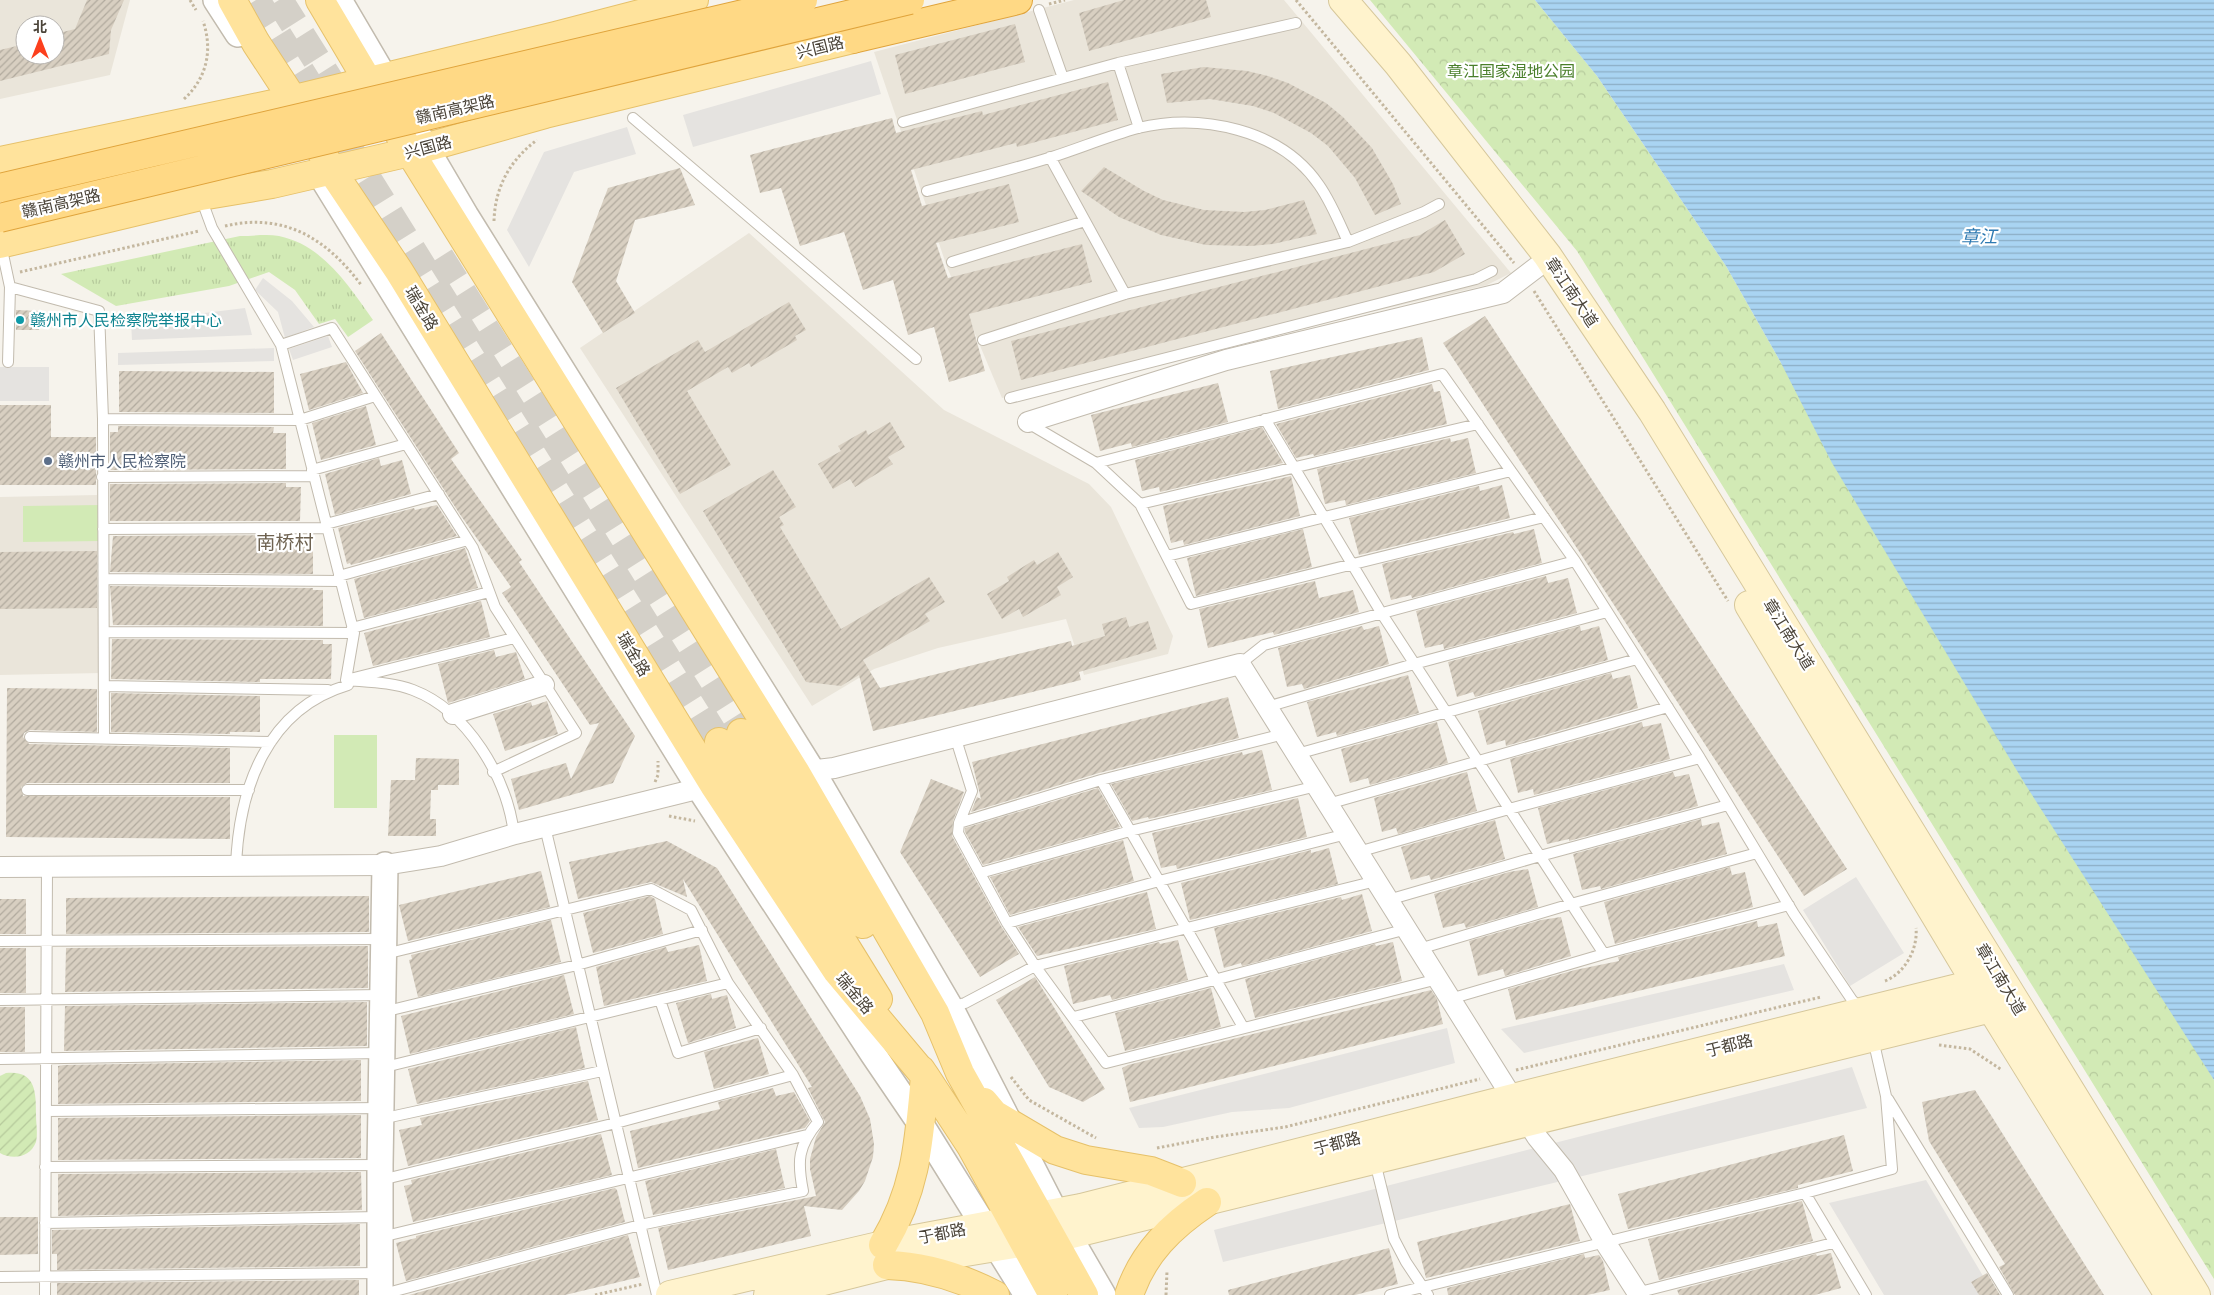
<svg xmlns="http://www.w3.org/2000/svg" width="2214" height="1295" font-family="'IBM Plex Sans','Noto Sans SC',sans-serif">
<defs>
<pattern id="grass-tufts" width="24" height="20" patternUnits="userSpaceOnUse" patternTransform="scale(1.25)"><rect width="24" height="20" fill="#d2eab5"/><path d="M3 7l-1-3M5 7V3M7 7l1-3M15 17l-1-3M17 17v-4M19 17l1-3" fill="none" stroke="#b6ca9c"/></pattern>
<pattern id="park-crowns" width="20" height="18" patternUnits="userSpaceOnUse" patternTransform="scale(1.25)"><rect width="20" height="18" fill="#d2eab5"/><path d="M2 6a3 3 0 1 1 6 0M12 15a3 3 0 1 1 6 0" fill="none" stroke="#b6ca9c"/></pattern>
<pattern id="garden-furrows" width="10" height="10" patternUnits="userSpaceOnUse" patternTransform="scale(1.25)"><rect width="10" height="10" fill="#d2eab5"/><path d="M-1 1l2-2M0 10L10 0M9 11l2-2" fill="none" stroke="#b6ca9c"/></pattern>
<pattern id="water-rules" width="6" height="5" patternUnits="userSpaceOnUse" patternTransform="scale(1.25)"><rect width="6" height="5" fill="#a9d4f2"/><path d="M0 2.5h6" fill="none" stroke="#8caec5"/></pattern>
<pattern id="building-hatch" width="6" height="6" patternUnits="userSpaceOnUse" patternTransform="scale(1.25)"><rect width="6" height="6" fill="#d8cfc1"/><path d="M-1 1l2-2M0 6l6-6M5 7l2-2" fill="none" stroke="#b1aa9e"/></pattern>
</defs>
<rect width="100%" height="100%" fill="#f6f3ec"/>
<path fill="#eae5da" fill-rule="evenodd" d="M0 0H130L110 75 0 99ZM25 25H55V55H25Z
M1074 0H1284L1511 273 1487 285 1002 398 947 267 874 52Z
M749 233 944 410 1089 484 1111 507 1173 636 1168 654 1084 675 1066 619 938 648 874 669 812 706 580 348Z
M97 495 102 673 0 675V497Z"/>
<path fill="url(#grass-tufts)" d="M240 236C253 236 267 234 279 236 323 245 349 286 373 320L348 337 335 319 319 324 295 290 269 272 229 286 116 306 61 274Z"/>
<path fill="url(#park-crowns)" d="M1370 0H1535L1597 76 1726 266 1780 361 2214 1080V1279L1577 251Z"/>
<path fill="url(#garden-furrows)" d="M6 1073C36 1070 36 1092 36 1115 36 1123 38 1134 36 1142 30 1158 12 1160 0 1153V1076Z"/>
<path fill="#d2eab5" d="M101 505V541L23 542V506Z
M334 735H377V808H334Z"/>
<path fill="#e5e3e0" d="M871 61 881 94 693 147 683 115Z
M627 127 636 154 574 172 529 267 507 230 544 152Z
M263 278 292 301 314 327 285 338 278 312 255 290Z
M245 308 252 335 132 340 131 322Z
M328 336 332 347 293 360 289 349Z
M274 348V361L118 365V353Z
M0 367H49V401H0Z
M1856 877 1904 953 1850 986 1803 910Z
M1784 964 1794 990 1524 1053 1501 1029Z
M1447 1028 1455 1063 1289 1108 1232 1112 1163 1127 1139 1128 1129 1108Z
M1852 1067 1867 1108 1223 1262 1214 1230Z
M1926 1180 1983 1276 1971 1282 1979 1295H1884L1829 1203Z"/>
<path fill="url(#water-rules)" d="M1535 0H2214V1080L2025 784 1832 463 1780 361 1726 266 1597 76Z"/>
<path fill="url(#building-hatch)" d="M87 0H124L111 30 109 54 0 81V50L25 44V55H55V34L75 29Z
M1124 0H1206L1211 17 1089 51 1079 13Z
M1015 24 1025 62 905 94 895 55Z
M1204 67 1247 71 1268 76 1288 83 1326 103 1343 117 1372 148 1393 184 1401 204 1375 215 1355 178 1328 146 1311 133 1274 113 1253 106 1210 99 1167 103 1161 74Z
M1108 82 1118 120 1017 147 1016 143 911 170 922 206 1009 184 1019 222 936 243 948 278 1082 244 1092 282 969 314 985 371 949 382 934 327 908 335 893 280 863 290 844 232 800 246 781 188 760 193 750 155 892 118 896 133 982 111 983 115Z
M1104 167 1144 191 1163 200 1204 210 1244 212 1265 210 1304 200 1317 234 1273 244 1251 246 1206 245 1161 235 1119 217 1081 191Z
M680 168 695 205 635 220 616 281 635 313 603 333 572 282 608 188Z
M1445 220 1465 254 1434 272 1021 380 1011 341 1420 235Z
M789 302 806 330 795 336 797 340 751 367 749 363 732 373 728 367 687 391 731 465 680 494 616 388 698 340 705 352Z
M16 310 40 311 39 330H16Z
M1485 316 1847 869 1804 896 1443 343Z
M381 333 459 453 451 459 522 560 519 562 635 736 613 783 519 810 511 779 566 763 571 779 599 723 590 725 502 593 511 587 459 513 355 351Z
M1422 337 1429 370 1278 409 1270 371Z
M346 362 363 393 309 410 300 374Z
M119 371 274 372V413L119 412Z
M1218 383 1228 422 1132 447 1131 443 1100 451 1091 415Z
M1432 384 1434 392 1440 391 1447 424 1314 456 1313 454 1296 458 1276 424Z
M0 405H51V437H96V485H0Z
M366 406 376 445 321 460 312 423Z
M890 422 905 447 888 457 893 464 855 487 850 479 833 489 818 464 841 451 838 446 866 430 868 435Z
M118 426 274 427 273 433H286V469L110 470V432H118Z
M1262 427 1283 463 1160 492 1159 487 1142 491 1135 460Z
M1450 438 1451 442 1468 438 1476 473 1346 505 1345 500 1325 504 1317 469Z
M379 458 381 466 402 460 411 494 335 515 325 474Z
M773 470 796 507 779 517 784 525 780 527 841 629 929 577 945 602 925 614 930 621 863 660 880 688 1071 641 1072 646 1105 636 1102 624 1126 617 1129 627 1148 621 1157 649 1079 672 1081 680 873 731 859 675 841 686 806 682 703 511Z
M1291 476 1300 516 1184 545 1183 540 1171 543 1163 506Z
M286 483V487H301L300 521H110V484Z
M1502 485 1510 518 1359 555 1349 518 1479 486 1480 491Z
M437 505 457 536 351 565 350 563 347 564 338 528 414 508 415 510Z
M1303 529 1312 567 1196 596 1187 558Z
M1534 529 1542 563 1412 598 1411 595 1391 600 1382 564 1513 532 1514 534Z
M300 535V537H313V574L110 572 113 536Z
M465 548 478 588 364 618 354 579Z
M97 551V608L0 609V552Z
M1058 552 1073 577 1057 587 1061 595 1023 617 1019 609 1002 619 987 594 1009 581 1007 577 1034 560 1037 565Z
M1546 576 1548 583 1568 578 1577 613 1444 649 1443 644 1425 648 1416 611Z
M1315 581 1319 598 1353 590 1359 612 1274 635 1273 632 1208 648 1199 609Z
M110 586 313 588V590H323V626L113 625Z
M481 601 490 637 373 666 364 633Z
M1362 626 1364 630 1379 626 1389 664 1304 689 1302 684 1287 687 1278 648Z
M1580 626 1581 631 1599 626 1608 660 1475 697 1473 692 1457 697 1448 662Z
M112 639 323 640V644H332L331 679H260V682L111 679Z
M494 650 496 657 516 652 525 679 448 703 438 664Z
M1611 673 1613 679 1630 675 1638 708 1506 746 1505 740 1487 745 1478 711Z
M1408 675 1419 713 1337 736 1336 732 1317 737 1307 702Z
M7 688 97 689V732L30 730 24 733 23 737 29 744 230 748V783H27L21 787 23 796 230 797V839L6 837Z
M111 693 260 696V732H230V734L111 732Z
M1228 697 1239 738 1099 773 971 812 977 797 981 799 972 762Z
M547 701 558 734 505 751 493 714 531 702 532 706Z
M1437 722 1448 763 1370 785 1368 778 1350 783 1341 749Z
M1642 722 1643 727 1661 723 1670 759 1534 795 1533 789 1518 793 1510 759Z
M1262 750 1272 790 1149 819 1148 817 1132 821 1111 784 1242 752 1243 755Z
M416 758 459 759V785H438V790H431L430 819H436V836H388L391 780H415Z
M1467 772 1477 811 1398 834 1396 828 1382 832 1374 798Z
M1673 772 1675 777 1689 774 1698 806 1569 841V839L1547 844 1538 808Z
M931 779 964 792 953 821 952 836 1001 926 1019 954 980 977 900 852Z
M1098 788 1120 827 983 865 965 832V828Z
M1298 798 1307 837 1177 869 1176 865 1161 868 1152 833Z
M1701 819 1702 826 1719 822 1727 854 1601 889 1600 886 1582 890 1573 854Z
M1495 820 1505 859 1431 880 1429 875 1411 880 1401 847Z
M1123 840 1134 881 1010 915 990 877Z
M667 841 717 868 860 1096 870 1119 874 1144 873 1157 865 1181 859 1191 842 1210 804 1206 811 1236 668 1270 658 1228 816 1196 810 1169V1159L816 1137 825 1122 808 1088 812 1087 683 879 687 897 651 882 578 899 569 862Z
M1329 848 1338 884 1190 920 1181 883 1311 850V853Z
M1730 867 1732 875 1745 872 1753 907 1615 944 1604 902Z
M1528 869 1538 907 1466 928 1464 923 1443 928 1434 894 1509 872Z
M541 871 550 907 408 941 399 905Z
M1147 892 1156 929 1037 956 1018 927Z
M1362 894 1372 931 1242 966 1241 963 1224 968 1214 928 1341 897 1342 900Z
M369 896V932L66 934V898Z
M650 896 655 899 663 934 593 953 583 913Z
M0 899H26V934H0Z
M1561 917 1571 956 1505 976 1503 969 1478 976 1469 941 1541 920Z
M551 920 561 962 418 997 409 960 412 959 411 955Z
M1757 921 1758 927 1777 923 1785 956 1516 1020 1508 989 1575 970 1619 961 1618 957Z
M1178 940 1188 980 1112 1000 1110 995 1073 1004 1064 966 1159 942 1160 944Z
M1393 942 1402 981 1255 1018 1245 979 1375 944 1376 946Z
M699 945 707 981 604 1006 596 967 666 947 668 952Z
M368 946V988L65 992 66 948Z
M0 948H26V993H0Z
M564 975 574 1014 410 1054 401 1016Z
M1035 977 1105 1089 1083 1102 1049 1087 996 1000Z
M1211 988 1221 1027 1125 1051 1115 1013Z
M1431 990 1437 999 1443 1024 1130 1102 1122 1068 1128 1065Z
M711 994 712 999 727 995 736 1028 688 1043 676 1003Z
M367 1002V1046L64 1051 65 1006Z
M0 1007H25V1052H0Z
M576 1027 585 1068 417 1104 408 1069Z
M758 1038 769 1074 714 1089 704 1052Z
M361 1060V1101L58 1104V1066L64 1065Z
M588 1081 598 1120 408 1166 399 1130 422 1125 420 1118Z
M773 1088 776 1096 794 1092 810 1121 805 1128 638 1168 630 1131 720 1109 718 1102Z
M1975 1090 1994 1120 2104 1295H2015L1999 1267 2005 1264 1929 1141 1922 1102Z
M361 1115V1158L58 1160V1118Z
M601 1134 612 1175 413 1222 404 1186 412 1184 411 1180Z
M1844 1135 1853 1171 1798 1185V1188L1628 1229 1618 1194Z
M776 1149 785 1188 653 1215 645 1181Z
M361 1172 362 1210 58 1216V1174Z
M615 1188 617 1190 625 1222 406 1281 396 1243 416 1238V1236Z
M1802 1201 1813 1241 1659 1280 1648 1239Z
M1570 1204 1580 1241 1426 1278 1417 1242Z
M0 1217H38V1254L0 1255Z
M360 1224V1266L57 1270V1254H52V1230Z
M628 1235 640 1277 565 1295H409Z
M1389 1248 1398 1284 1355 1295H1229L1228 1290Z
M1831 1253 1841 1288 1815 1295H1679L1677 1290 1816 1254 1817 1256Z
M1584 1254 1585 1258 1599 1255 1603 1261 1610 1290 1587 1295H1448L1447 1288Z
M1987 1273 2000 1295H1979L1971 1282Z
M359 1280V1295H57V1283Z"/>
<g fill="none" stroke-linecap="round" stroke-linejoin="round">
<path stroke="#d4d0c8" stroke-width="28" stroke-dasharray="28 14" stroke-linecap="butt" d="M256 0 719 742
M279 0 347 108
M440 257 741 733"/>
<g stroke="#c2bbae" stroke-width="12">
<path id="service" d="M1039 10 1063 78
M1118 63 1139 128
M633 118 916 359
M903 122 1118 63 1296 23
M1050 157 1125 294
M927 191C969 180 1011 170 1052 157 1080 148 1109 136 1138 128 1201 113 1281 129 1319 185 1331 202 1339 222 1348 242
M201 198 212 228 281 345 354 633 346 680 514 638
M1 245 10 287 99 311 103 419 104 739
M952 262 1085 221
M983 340 1125 294 1348 242 1424 212 1439 204
M281 345 332 328 473 548 495 607 576 733 493 772
M8 362 10 287
M1010 398 1476 279 1492 271
M103 419 300 420 375 396
M1265 419 1382 614 1604 954
M1028 423 1096 463 1140 504 1191 604 1544 517
M1096 463 1442 374 1575 561 1700 758 1794 914 1852 1000 1861 1009
M312 470 406 444
M102 477 314 476
M1140 504 1478 424
M326 524 439 494
M103 529 327 528
M1167 556 1511 471
M339 576 468 540
M104 579 340 581
M352 628 489 592
M104 632 354 633
M1240 664 1264 645 1575 561
M104 686 328 690
M1267 707 1414 664 1607 612
M955 736 972 791 959 823 958 833 1007 923 1035 966 1106 1063 1438 979
M30 737 271 742
M1297 754 1637 659
M1101 780 1243 1027
M27 790H249
M1328 804 1668 707
M959 823 1101 780 1284 734
M545 827 657 1295
M1358 852 1509 809 1700 758
M236 866C239 788 267 709 348 685L346 680C368 682 392 682 413 690 468 711 507 778 514 834
M980 873 1130 831 1317 786
M1388 900 1540 856 1728 805
M1007 923 1159 881 1347 834
M0 941 384 939
M1419 949 1571 904 1757 853
M1450 999 1604 954 1789 905
M0 1000 382 995
M660 1000 678 1053 761 1028
M950 1007 965 1003 1035 966 1376 881
M383 1012 577 965 702 930
M1074 1017 1407 929
M0 1059 381 1053
M381 1068 728 983
M1888 1099 2008 1295
M46 1111 381 1108
M381 1119 602 1071
M1375 1162 1394 1239 1406 1262 1428 1295
M45 1167 379 1165
M381 1180 616 1123 793 1075
M1805 1193 1866 1295
M45 1223 379 1217
M381 1237 807 1135
M0 1277 381 1273
M1636 1293 1833 1243
M45 1295 47 868
M380 1295 640 1225 803 1191C797 1161 798 1146 818 1122L793 1075 728 983 691 910 651 889 385 954
M1390 1295 1805 1193 1892 1169 1886 1096 1873 1039"/>
</g>
<g stroke="#c2bbae" stroke-width="22">
<path id="minor" d="M1028 422 1226 360 1503 293 1537 267
M453 714 544 685
M800 772 834 768 1240 664 1537 1137 1564 1170 1605 1242 1639 1295
M0 867 385 865 441 856 515 834 713 785"/>
</g>
<g stroke="#c2bbae" stroke-width="28">
<path id="tertiary" d="M216 0 238 34
M339 0 466 216 811 769 950 1007 1056 1214 1103 1295
M320 174 700 789 873 1054 920 1123 1027 1295
M380 1295V1165L385 865"/>
</g>
<g stroke="#d6c79b" stroke-width="30">
<path id="secondary" d="M1343 0 1398 64 1547 255 1652 411 2196 1295
M1749 605 1991 1008 2169 1295
M670 1295 883 1245 1081 1208 1513 1098 1994 979
M768 1295 887 1265 1068 1235 2008 1004"/>
</g>
<g stroke="#e6c16a" stroke-width="30">
<path id="primary" d="M232 0 256 43 292 98 332 171 399 271 714 785 837 971 925 1076 971 1146 1053 1295
M320 0 410 152 796 773 935 1013 960 1073 1084 1295
M0 161 278 103 555 36 694 0
M0 244 201 196 272 184 410 152 545 114 853 39
M741 733 863 924
M719 742 878 999
M984 1102 994 1114 1055 1150 1086 1160 1151 1171 1182 1183
M883 1245C917 1188 919 1141 925 1076L921 1070
M887 1265C926 1266 960 1277 995 1295
M1129 1295C1143 1253 1171 1226 1207 1202"/>
</g>
<g stroke="#e0a43c" stroke-width="30">
<path id="trunk" d="M853 39 1018 0"/>
</g>
<path stroke="#c4b79f" stroke-width="3" stroke-dasharray="2.5 2.5" stroke-linecap="butt" d="M190 0 196 10
M1296 0 1514 263
M1049 4 1065 0
M184 99C207 78 213 50 203 21
M494 221C495 187 510 160 537 140
M225 226C285 212 327 239 362 286
M20 272 199 231
M1534 291 1728 601
M655 782 658 775V761
M669 816 695 821
M1885 981C1905 973 1918 949 1916 928
M1939 1045 1970 1049 2002 1070
M1516 1070 1821 997
M1011 1077 1029 1100 1096 1138
M1157 1148 1215 1137 1285 1127 1480 1079
M595 1295 643 1284
M1166 1295 1167 1271"/>
<use href="#service" stroke="#fff" stroke-width="10"/>
<use href="#minor" stroke="#fff" stroke-width="20"/>
<use href="#tertiary" stroke="#fff" stroke-width="25"/>
<use href="#secondary" stroke="#fff3cd" stroke-width="28"/>
<use href="#primary" stroke="#ffe39c" stroke-width="28"/>
<use href="#trunk" stroke="#ffd985" stroke-width="28"/>
<g stroke="#e0a43c" stroke-width="30" stroke-linecap="butt">
<path id="trunk-bridge" d="M0 188 803 0
M0 218 910 0"/>
</g>
<use href="#trunk-bridge" stroke="#ffd985" stroke-width="28"/>
</g>
<circle fill="#0f9aa8" stroke="#fff" stroke-width="2" cx="20" cy="320" r="5"/>
<circle fill="#5c6f8a" stroke="#fff" stroke-width="2" cx="48" cy="461" r="5"/>
<g text-anchor="middle" dominant-baseline="central" stroke-width="4.5" stroke-linejoin="round" paint-order="stroke">
<g font-size="16" fill="#4b4439" stroke="#fff">
<text transform="translate(820 47) rotate(-14)">兴国路</text>
<text transform="translate(455 109) rotate(-13)">赣南高架路</text>
<text transform="translate(428 147) rotate(-15)">兴国路</text>
<text transform="translate(61 203) rotate(-13)">赣南高架路</text>
<text transform="translate(1572 292) rotate(56)">章江南大道</text>
<text transform="translate(422 308) rotate(59)">瑞金路</text>
<text transform="translate(1789 634) rotate(58)">章江南大道</text>
<text transform="translate(634 654) rotate(59)">瑞金路</text>
<text transform="translate(2001 979) rotate(59)">章江南大道</text>
<text transform="translate(855 993) rotate(50)">瑞金路</text>
<text transform="translate(1729 1045) rotate(-14)">于都路</text>
<text transform="translate(1337 1143) rotate(-15)">于都路</text>
<text transform="translate(942 1233) rotate(-11)">于都路</text>
</g>
<g font-size="16" fill="#4a7f2a" stroke="#fff">
<text x="1511" y="71">章江国家湿地公园</text>
</g>
<g font-size="16" fill="#0d838f" stroke="#fff" text-anchor="start">
<text x="30" y="320">赣州市人民检察院举报中心</text>
</g>
<g font-size="16" fill="#4e5e75" stroke="#fff" text-anchor="start">
<text x="58" y="461">赣州市人民检察院</text>
</g>
<g font-size="18" font-style="italic" fill="#2e7ab2" stroke="#fff">
<text x="1979" y="236">章江</text>
</g>
<g font-size="19" fill="#6e6250" stroke="#fff">
<text x="285" y="542">南桥村</text>
</g>
</g>
<g transform="translate(40 40)"><circle r="24" fill="#ffffff" stroke="#b7b4b0"/>
<path d="M0-4L9 19L0 12L-9 19Z" fill="#fc3f1d"/>
<text y="-8" font-size="14" font-weight="bold" text-anchor="middle" fill="#4b4439">北</text>
</g>
</svg>
